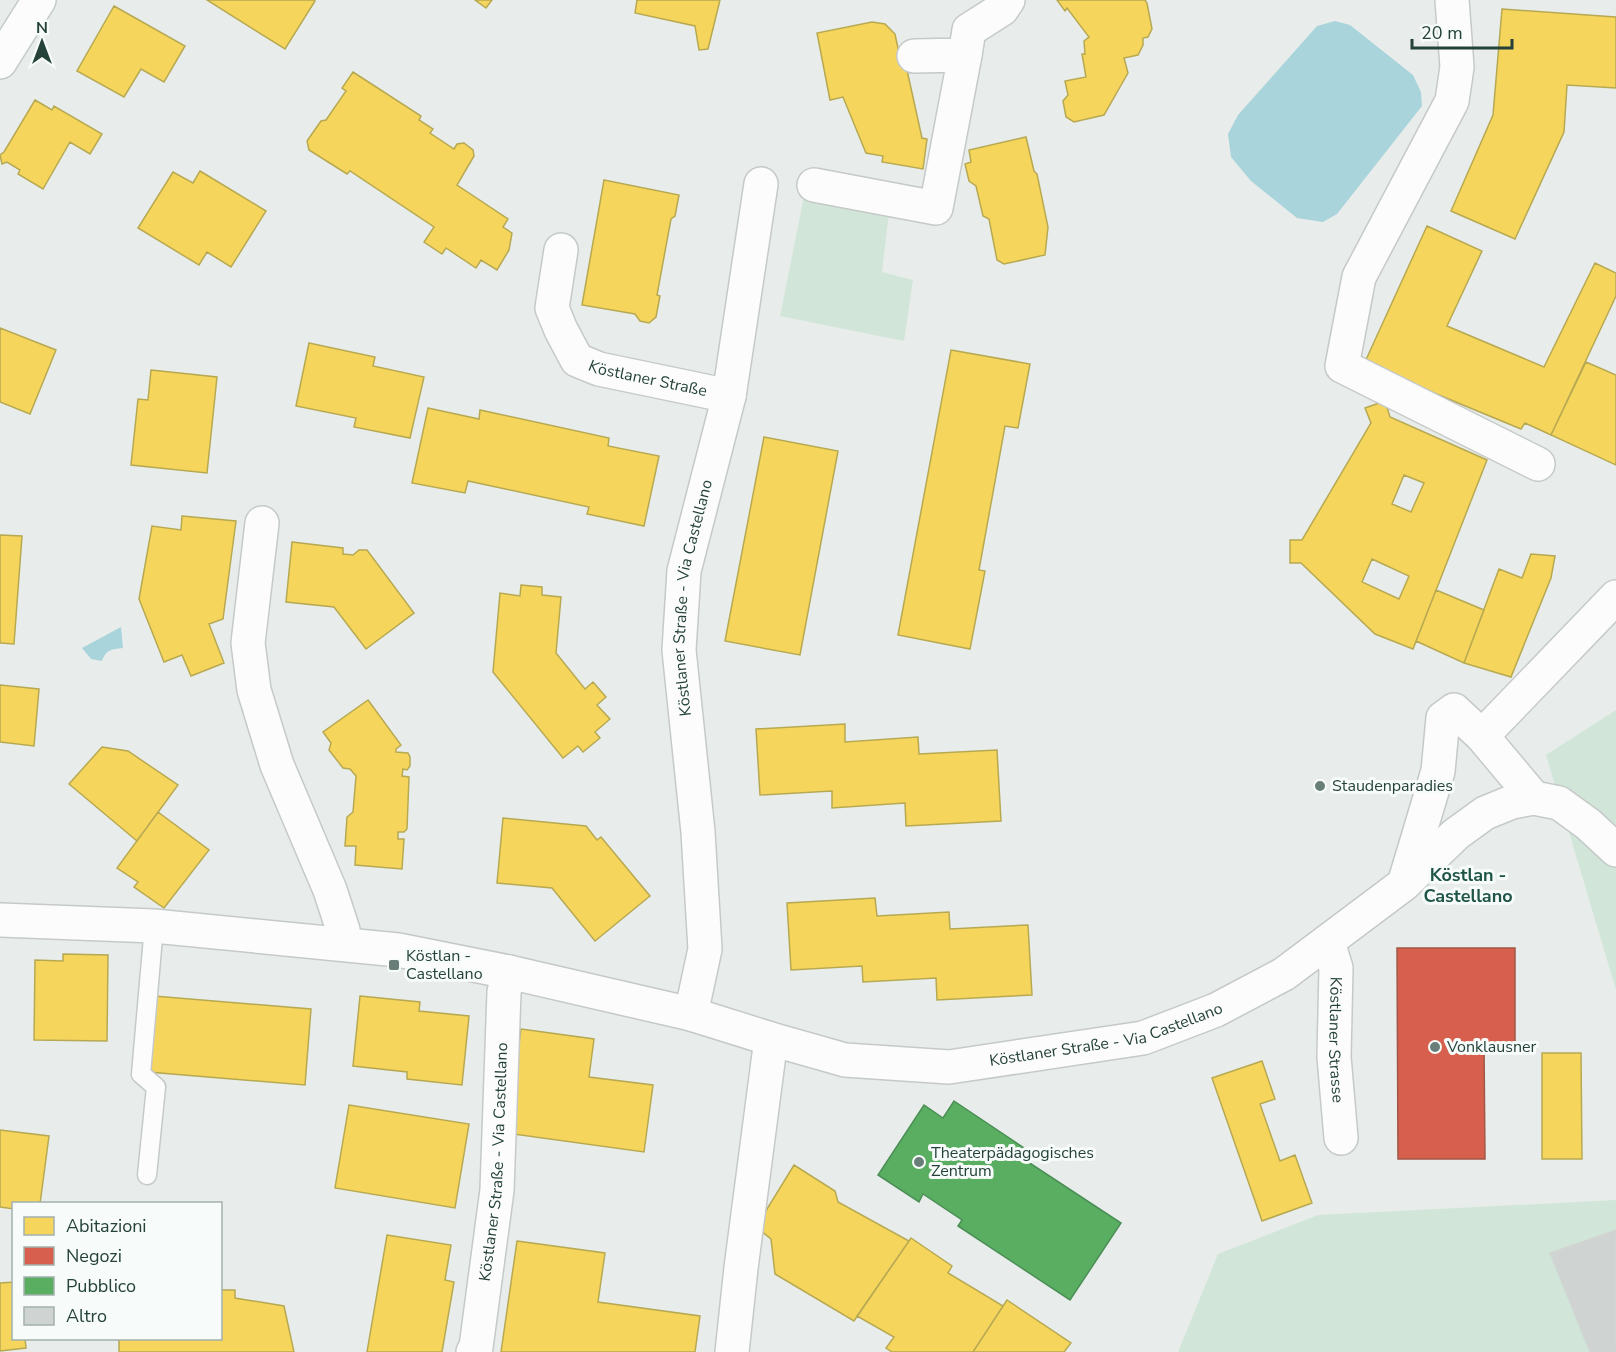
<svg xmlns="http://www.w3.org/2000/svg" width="1616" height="1352" font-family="'Nunito Sans',sans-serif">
<rect width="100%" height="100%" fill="#e8edeb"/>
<path fill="#d1e6d8" d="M804 196 889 212 882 272 913 280 904 341 780 316Z
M1616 710V990L1546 755Z
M1616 1200V1230L1550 1253 1590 1352H1178L1218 1254 1318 1215Z"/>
<path fill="#a9d4db" d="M1335 21 1350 25 1413 75 1421 92 1422 106 1337 214 1323 222 1297 218 1251 181 1231 157 1228 134 1238 115 1317 26Z
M121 627 123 648C111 649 106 650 102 661L91 659 82 648Z"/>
<path fill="#f6d55c" stroke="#b7a952" stroke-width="1.5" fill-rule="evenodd" d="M207 0H313L315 1 285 49Z
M475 0H492L486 8Z
M637 0H720L708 49 699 50 695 26 635 13Z
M1057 0H1145L1147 3 1152 29 1148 37 1143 38V45L1138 55 1124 58 1128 73 1104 115 1074 122 1066 117 1063 101 1068 95 1065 81 1086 77 1082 54H1085L1084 41 1089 37 1067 8 1065 11Z
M114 6 185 46 164 82 141 69 124 97 77 71Z
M1502 9 1616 17V88L1567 85 1564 132 1515 239 1451 211 1493 115Z
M872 22 885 24 895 34 901 62 905 61 922 138 927 139 923 169 882 162 883 156 866 153 843 97 830 100 817 33Z
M353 72 421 116 419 120 433 129 430 133 454 149 457 144 464 143 473 150 474 156 457 185 508 219 503 227 512 233 509 250 497 270 481 260 476 268 446 248 442 254 424 242 434 227 350 171 347 174 309 150 307 141 321 121 326 120 346 91 342 88Z
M35 100 52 110 54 106 102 134 90 154 70 142 43 189 18 174 20 170 7 162 2 164 0 155 4 152Z
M1026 137 1034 171 1037 174 1048 227 1045 255 1004 264 997 260 989 219 983 216 976 186 969 181 965 164 971 162 969 150Z
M200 171 266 211 231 267 207 252 199 265 138 228 173 172 193 183Z
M604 180 679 195 675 216 671 219 657 295 660 296 656 317 649 323 640 321 635 314 582 305Z
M1427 226 1482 251 1447 326 1544 367 1595 263 1616 273V296L1551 435 1525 423 1521 429 1364 364Z
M0 328 56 350 30 414 0 402Z
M309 343 375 357 373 366 424 377 410 438 354 427 356 418 296 406Z
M951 350 1030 364 1018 428 1005 426 979 570 985 571 970 649 898 635Z
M1586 362 1616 375V465L1551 435Z
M151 370 217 377 207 473 131 465 138 399 148 400Z
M1385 401 1390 417 1487 460 1413 649 1375 634 1301 563H1290V540H1302L1371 423 1365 408ZM1404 475 1424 483 1411 512 1392 504ZM1372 559 1409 576 1399 599 1362 582Z
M428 408 479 419 480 410 609 438 608 446 659 456 644 526 587 514 589 507 468 481 465 493 412 483Z
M764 437 838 451 800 655 725 641Z
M182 516 236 521 223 619 209 624 224 663 191 676 182 655 164 662 139 599 152 526 181 530Z
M0 535 22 536 14 644 0 643Z
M292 542 343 548V554L353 555 359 550H367L414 613 366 649 334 607 286 602Z
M1531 554 1555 556 1551 578 1511 677 1464 663 1499 569 1522 578Z
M521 585 542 587V595L561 597 556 653 585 689 593 682 606 697 597 705 610 719 595 732 600 738 583 752 578 746 563 758 493 672 500 593 520 596Z
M1436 590 1484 610 1464 663 1416 641Z
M0 685 39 689 34 746 0 742Z
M368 700 401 745 396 749V752L408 753 410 757V766L407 770 403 769 402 776 409 777 407 829 404 832H398V839H404L402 869 355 865 356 846H345L347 817 353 812 356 776 350 769 343 768 329 750 331 743 323 732Z
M845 724V742L918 737 919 754 997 750 1001 821 906 826 905 803 832 808V791L760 795 756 729Z
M102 747 128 751 178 785 137 841 69 784Z
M158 812 209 850 164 908 134 887 138 882 117 868Z
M503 818 586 826 597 840 601 837 650 896 595 941 552 888 497 883Z
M875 898 877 916 949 912 950 929 1028 925 1032 995 937 1000 936 978 863 982 862 966 791 970 787 903Z
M63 954 108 955 107 1041 34 1040 35 960 63 961Z
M154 996 311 1009 305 1085 148 1072Z
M360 996 420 1002 419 1011 469 1016 462 1085 407 1079V1072L353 1066Z
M521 1029 594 1039 589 1077 653 1085 644 1152 507 1133Z
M1542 1053H1581L1582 1159H1542Z
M1262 1061 1275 1099 1260 1104 1280 1161 1295 1155 1312 1203 1262 1221 1212 1078Z
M349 1105 469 1124 455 1208 335 1188Z
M0 1130 49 1136 40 1204H14V1209L0 1207Z
M794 1165 835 1191 838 1202 909 1241 854 1321 775 1274 771 1239 756 1227Z
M387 1235 451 1245 445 1280 454 1282 442 1352H367Z
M911 1238 952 1266 948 1273 1003 1306 973 1352H892L886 1348 894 1337 857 1316Z
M517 1241 605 1253 598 1302 700 1316 695 1352H501Z
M14 1282V1338H25L26 1348 0 1351V1283Z
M220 1290H235V1298L284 1306 294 1352H119V1338H220Z
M1007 1300 1071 1343 1064 1352H973Z"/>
<path fill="#d6604d" stroke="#a15747" stroke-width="1.5" d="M1397 948H1515V1044H1484L1485 1159H1398Z"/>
<path fill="#5aae61" stroke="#4a8e55" stroke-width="1.5" d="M954 1101 1027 1150 1022 1158 1121 1223 1070 1300 958 1226 962 1220 923 1194 919 1202 878 1175 924 1105 943 1118Z"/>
<path fill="#cfd4d2" stroke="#d1d6d4" stroke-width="1.5" d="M1616 1230V1352H1590L1550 1253Z"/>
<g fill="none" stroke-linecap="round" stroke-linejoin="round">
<g stroke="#c5cac8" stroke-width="21">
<path id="lane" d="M147 1175 156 1087 141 1074 154 926"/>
</g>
<g stroke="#c5cac8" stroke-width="36">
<g id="street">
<path d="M1452 0 1457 67 1452 101 1359 277 1342 366 1538 464"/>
<path d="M914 56 965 55 969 30 1002 9 1008 0"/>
<path d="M814 185 936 208 965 55"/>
<path id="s1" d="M561 250 552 308 561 330 577 360 599 369 729 396"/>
<path d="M262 523 248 643 254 690 277 765 330 890 343 930 341 944"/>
<path d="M1534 798 1482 736 1616 597"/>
<path d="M1405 881 1438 771 1443 718 1454 710 1482 736"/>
<path id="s2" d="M0 920 154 926 398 950 509 972 691 1014 771 1039 845 1060 949 1067 1143 1038 1216 1010 1284 974 1404 884 1456 834 1485 813 1512 802 1534 798 1559 803 1588 824 1616 850"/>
<path id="s3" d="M1328 942 1336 968 1334 1057 1341 1138"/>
<path id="s4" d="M691 1014 705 949 698 832 679 650 684 571 729 396 761 184"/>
<path id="s5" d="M473 1352 476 1347 497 1190 504 992 509 972"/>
<path d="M732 1352 741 1268 771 1039"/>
</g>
</g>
<g stroke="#c3cbc8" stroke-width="36">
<path id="secondary" d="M0 62 39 0"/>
</g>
<use href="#lane" stroke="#fcfcfc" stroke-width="18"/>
<use href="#street" stroke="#fcfcfc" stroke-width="33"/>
<use href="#secondary" stroke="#fcfcfc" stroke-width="33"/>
</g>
<g fill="#697e78" stroke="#f7fbf9" stroke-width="2">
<circle cx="1320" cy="786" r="6"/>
<rect x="388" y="959" width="12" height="12" rx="3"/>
<circle cx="1435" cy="1047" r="6"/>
<circle cx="919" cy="1162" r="6"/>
</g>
<g text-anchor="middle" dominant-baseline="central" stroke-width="6" stroke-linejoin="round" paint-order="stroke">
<g font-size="16" fill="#24423a" stroke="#f7fbf9">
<text stroke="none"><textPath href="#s1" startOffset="190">Köstlaner Straße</textPath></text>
<text stroke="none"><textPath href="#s4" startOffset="420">Köstlaner Straße - Via Castellano</textPath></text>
<text stroke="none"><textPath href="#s2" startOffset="1125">Köstlaner Straße - Via Castellano</textPath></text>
<text stroke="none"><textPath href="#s3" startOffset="99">Köstlaner Strasse</textPath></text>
<text stroke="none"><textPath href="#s5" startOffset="192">Köstlaner Straße - Via Castellano</textPath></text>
</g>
<g font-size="16" fill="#24423a" stroke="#f7fbf9" text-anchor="start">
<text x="1332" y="786">Staudenparadies</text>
<text x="406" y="956">Köstlan -<tspan x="406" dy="18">Castellano</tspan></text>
<text x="1447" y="1047">Vonklausner</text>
<text x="931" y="1153">Theaterpädagogisches<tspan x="931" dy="18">Zentrum</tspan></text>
</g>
<g font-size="18" font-weight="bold" fill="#1f5548" stroke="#f7fbf9">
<text x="1468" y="875">Köstlan -<tspan x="1468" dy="21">Castellano</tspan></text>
</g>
</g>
<rect x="12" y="1202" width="210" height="138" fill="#f7fbf9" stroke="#a3b1ad" stroke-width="1.5"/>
<rect x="24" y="1217" width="30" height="18" fill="#f6d55c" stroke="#a3b1ad" stroke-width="1.5"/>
<text x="66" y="1232" font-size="18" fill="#24423a">Abitazioni</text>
<rect x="24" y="1247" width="30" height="18" fill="#d6604d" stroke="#a3b1ad" stroke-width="1.5"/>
<text x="66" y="1262" font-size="18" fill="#24423a">Negozi</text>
<rect x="24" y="1277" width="30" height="18" fill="#5aae61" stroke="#a3b1ad" stroke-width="1.5"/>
<text x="66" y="1292" font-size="18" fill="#24423a">Pubblico</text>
<rect x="24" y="1307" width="30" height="18" fill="#cfd4d2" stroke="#a3b1ad" stroke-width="1.5"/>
<text x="66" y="1322" font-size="18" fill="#24423a">Altro</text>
<g transform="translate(42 42)" stroke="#f7fbf9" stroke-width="4.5" paint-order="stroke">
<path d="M0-4.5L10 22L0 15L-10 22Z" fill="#24423a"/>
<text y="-9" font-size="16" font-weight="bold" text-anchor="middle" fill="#24423a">N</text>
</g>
<path d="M1412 39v9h100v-9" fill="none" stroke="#24423a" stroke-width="3"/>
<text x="1421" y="39" font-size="18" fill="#24423a" stroke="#f7fbf9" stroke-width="4.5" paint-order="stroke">20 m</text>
</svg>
